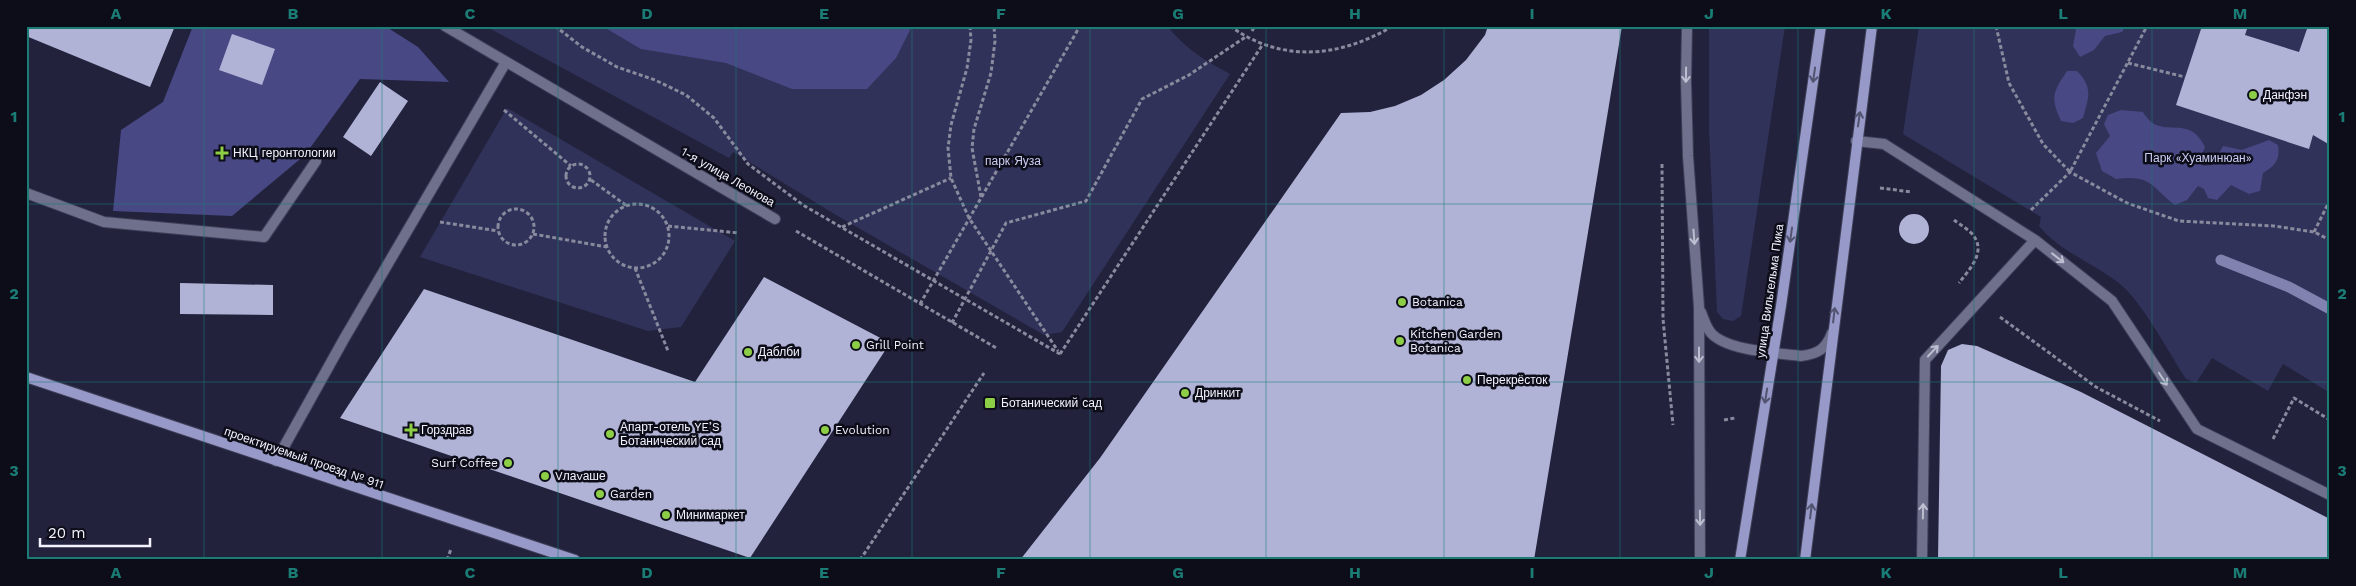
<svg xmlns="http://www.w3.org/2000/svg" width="2356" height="586" font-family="'Work Sans',sans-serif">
<rect width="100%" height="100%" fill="#22223d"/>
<path fill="#313259" d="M485 26H1167C1185 48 1205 61 1230 74L1062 332 1044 335 836 215 733 152 729 158Z
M1709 26H1785L1741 316 1733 321 1723 319 1717 312 1709 129Z
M1919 26H2330V393L2283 364 2268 391 2212 358 2196 383 2186 379C2169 353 2143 303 2120 284 2094 263 2060 252 2039 226L2041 217 1903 134Z
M507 108 735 241 681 327 648 331 420 257Z"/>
<path fill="#484884" d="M193 26H385L418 47 449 82 360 79 305 155 232 216 113 211 121 130 163 102Z
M602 26H912L896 58 867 89H792L726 63 641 49Z
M2074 26H2126L2122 32 2105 36 2094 50 2080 57 2073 46 2076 30Z
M2067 71H2077C2093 87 2089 97 2083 118L2073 123 2061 121C2050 97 2053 92 2067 71Z
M2121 110 2143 112C2161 143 2188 111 2205 147L2200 159 2203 166 2213 165 2223 146 2242 150 2269 140 2278 145C2280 160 2276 165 2263 173L2260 191 2249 194 2231 185 2217 200 2208 198 2204 189 2198 186 2187 200 2175 205C2151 187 2152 174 2116 179L2102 171 2096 153 2110 136 2104 124 2108 115Z"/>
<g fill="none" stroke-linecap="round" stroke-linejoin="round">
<path stroke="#8182b0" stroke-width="11" d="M2221 260 2289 287 2330 309"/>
</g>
<path fill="#b0b3d6" d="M26 26H175L150 87 26 36Z
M1488 26H1622L1534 560H1020L1100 458 1341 113 1370 112 1395 106 1421 95 1444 80 1466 60 1485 35Z
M2202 26H2248L2245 35 2299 52 2308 26H2330V145L2313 135 2309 149 2176 105Z
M232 34 275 49 262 85 219 70Z
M380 82 408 101 371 156 343 137Z
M1899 229a15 15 0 1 1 30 0a15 15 0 1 1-30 0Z
M764 277 890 343 750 558 340 418 424 289 695 382Z
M180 283 273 285V315L180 314Z
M1962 344 1977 346 2081 392 2330 519V560H1938L1941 366 1948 350Z"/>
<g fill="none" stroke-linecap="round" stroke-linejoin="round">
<g stroke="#3f3f58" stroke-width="12">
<path id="lane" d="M1856 141 1884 144 2035 240
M26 193 104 222 264 237 316 161
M276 461 344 339 506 62
M1922 560 1925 360 2035 240 2112 301 2197 429 2330 495"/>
</g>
<g stroke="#3f3f58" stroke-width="12">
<path id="street" d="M445 26 775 219
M1687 26 1686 82 1688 156 1699 307 1700 560
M1701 312C1704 320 1706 327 1711 333 1727 351 1778 353 1801 356 1818 354 1826 349 1832 333"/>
</g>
<g stroke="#3f3f58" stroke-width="12">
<path id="secondary" d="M26 377 575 560
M1740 560 1781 306 1821 26
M1805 560 1872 26"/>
</g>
<path stroke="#898a9d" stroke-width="3" stroke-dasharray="4 2.5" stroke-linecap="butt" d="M555 26 582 47 617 67 655 80 686 95 714 118 748 164 803 205 1060 354
M970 26 971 40 967 68 951 125 948 148 951 178 969 218 1058 351
M1230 26C1282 64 1341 57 1393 26
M1996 26 2009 83 2043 144 2070 172 2147 26
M1252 31 1255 26
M2128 63 2185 77
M504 110 571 166
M566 176a12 12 0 1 1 24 0a12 12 0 1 1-24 0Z
M1662 164 1663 319 1673 425
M591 180 627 206
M1880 188 1912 192
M981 197 972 148 974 129 991 73 995 41 994 26
M605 236a32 32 0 1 1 64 0a32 32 0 1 1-64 0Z
M498 227a18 18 0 1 1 36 0a18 18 0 1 1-36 0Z
M2031 210 2070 172 2127 203 2179 221 2274 226 2314 232 2330 240
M1954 220C1960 225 1972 231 1975 238 1985 254 1968 271 1959 283
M440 222 498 231
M668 226 739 233
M842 227 951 178
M796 231 998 349
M2314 232 2330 200
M533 234 607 247
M635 268 668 351
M920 304 1080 26
M2000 317 2096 387 2160 421
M952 323 1006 223 1086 201 1142 99 1189 75 1247 36
M1060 354 1263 44
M1724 420 1735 418
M2273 439 2294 398 2330 420
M447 560 451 549
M860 560 984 373"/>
<use href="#lane" stroke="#6e708c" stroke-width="10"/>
<use href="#street" stroke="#6e708c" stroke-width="10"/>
<use href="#secondary" stroke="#979ac8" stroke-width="10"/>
</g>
<defs><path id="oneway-shaft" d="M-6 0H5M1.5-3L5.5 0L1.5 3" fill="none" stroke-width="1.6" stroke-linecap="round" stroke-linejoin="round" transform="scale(1.25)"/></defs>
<g stroke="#bdbfd0">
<use href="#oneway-shaft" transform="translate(1686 75) rotate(91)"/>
<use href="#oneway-shaft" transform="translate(1694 237) rotate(86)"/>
<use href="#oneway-shaft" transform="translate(2058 258) rotate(38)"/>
<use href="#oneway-shaft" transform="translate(1933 351) rotate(-47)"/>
<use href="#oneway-shaft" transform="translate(1699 355) rotate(90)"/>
<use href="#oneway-shaft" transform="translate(2163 379) rotate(57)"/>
<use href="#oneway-shaft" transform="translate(1923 511) rotate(-89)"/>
<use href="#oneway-shaft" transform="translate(1700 518) rotate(89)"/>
</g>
<g stroke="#525470">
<use href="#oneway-shaft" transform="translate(1814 75) rotate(98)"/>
<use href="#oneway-shaft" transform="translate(1859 119) rotate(-82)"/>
<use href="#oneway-shaft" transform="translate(1791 235) rotate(98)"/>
<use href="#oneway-shaft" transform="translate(1834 315) rotate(-83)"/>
<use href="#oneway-shaft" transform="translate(1766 396) rotate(99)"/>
<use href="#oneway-shaft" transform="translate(1811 511) rotate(-83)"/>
</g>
<path fill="none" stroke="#1a7c75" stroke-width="1" stroke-opacity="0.55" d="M204 26V560M382 26V560M558 26V560M736 26V560M912 26V560M1090 26V560M1266 26V560M1444 26V560M1620 26V560M1798 26V560M1974 26V560M2152 26V560M26 204H2330M26 382H2330"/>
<g fill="#8cce45" stroke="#0d0d19" stroke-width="2">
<circle cx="2253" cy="95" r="5"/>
<path d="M219.5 145.5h5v5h5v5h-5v5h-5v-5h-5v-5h5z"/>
<circle cx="1402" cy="302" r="5"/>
<circle cx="1400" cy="341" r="5"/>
<circle cx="856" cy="345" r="5"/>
<circle cx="748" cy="352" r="5"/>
<circle cx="1467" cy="380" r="5"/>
<circle cx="1185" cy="393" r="5"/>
<rect x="984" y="397" width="12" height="12" rx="2.5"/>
<path d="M408.5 422.5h5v5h5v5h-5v5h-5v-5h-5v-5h5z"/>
<circle cx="825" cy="430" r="5"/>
<circle cx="610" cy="434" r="5"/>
<circle cx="508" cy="463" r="5"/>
<circle cx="545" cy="476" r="5"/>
<circle cx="600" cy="494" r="5"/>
<circle cx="666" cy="515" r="5"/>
</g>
<g text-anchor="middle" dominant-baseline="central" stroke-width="5" stroke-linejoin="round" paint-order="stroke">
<g font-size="12" fill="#f2f3fe" stroke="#0d0d19" text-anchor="start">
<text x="2263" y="95">Данфэн</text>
<text x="233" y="153">НКЦ геронтологии</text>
<text x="1412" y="302">Botanica</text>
<text x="1410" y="334">Kitchen Garden<tspan x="1410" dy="14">Botanica</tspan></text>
<text x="866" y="345">Grill Point</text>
<text x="758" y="352">Даблби</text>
<text x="1477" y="380">Перекрёсток</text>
<text x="1195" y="393">Дринкит</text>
<text x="1001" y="403">Ботанический сад</text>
<text x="620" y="427">Апарт-отель YE’S<tspan x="620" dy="14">Ботанический сад</tspan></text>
<text x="421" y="430">Горздрав</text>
<text x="835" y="430">Evolution</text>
<text x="498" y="463" text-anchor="end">Surf Coffee</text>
<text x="555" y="476">Vлаvаше</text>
<text x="610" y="494">Garden</text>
<text x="676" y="515">Минимаркет</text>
</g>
<g font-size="12" fill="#cbcef3" stroke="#0d0d19">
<text x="2198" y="158">Парк «Хуаминюан»</text>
<text x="1013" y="161">парк Яуза</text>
</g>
<g font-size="12" fill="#f2f3fe" stroke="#0d0d19">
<text transform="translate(728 177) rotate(30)">1-я улица Леонова</text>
<text transform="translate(1770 291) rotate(-82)">улица Вильгельма Пика</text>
<text transform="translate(304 458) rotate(19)">проектируемый проезд № 911</text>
</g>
</g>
<rect width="2356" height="586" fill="none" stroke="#0d0d19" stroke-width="55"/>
<path d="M40 538v8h110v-8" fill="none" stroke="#f2f3fe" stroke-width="2.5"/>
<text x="48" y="538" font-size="15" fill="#f2f3fe" stroke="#0d0d19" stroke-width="4" paint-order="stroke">20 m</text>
<rect x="28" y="28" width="2300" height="530" fill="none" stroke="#1a7c75" stroke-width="2"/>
<g font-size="16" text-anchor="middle" font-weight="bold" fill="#1a7c75">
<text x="116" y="19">A</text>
<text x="293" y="19">B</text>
<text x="470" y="19">C</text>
<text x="647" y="19">D</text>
<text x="824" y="19">E</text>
<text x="1001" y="19">F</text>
<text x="1178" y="19">G</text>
<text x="1355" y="19">H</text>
<text x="1532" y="19">I</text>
<text x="1709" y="19">J</text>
<text x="1886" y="19">K</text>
<text x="2063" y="19">L</text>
<text x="2240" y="19">M</text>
<text x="14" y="122">1</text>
<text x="2342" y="122">1</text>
<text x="14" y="299">2</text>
<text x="2342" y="299">2</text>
<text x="14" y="476">3</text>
<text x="2342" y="476">3</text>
<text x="116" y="578">A</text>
<text x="293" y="578">B</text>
<text x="470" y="578">C</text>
<text x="647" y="578">D</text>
<text x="824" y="578">E</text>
<text x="1001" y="578">F</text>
<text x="1178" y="578">G</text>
<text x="1355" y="578">H</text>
<text x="1532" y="578">I</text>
<text x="1709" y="578">J</text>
<text x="1886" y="578">K</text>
<text x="2063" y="578">L</text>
<text x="2240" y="578">M</text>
</g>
</svg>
